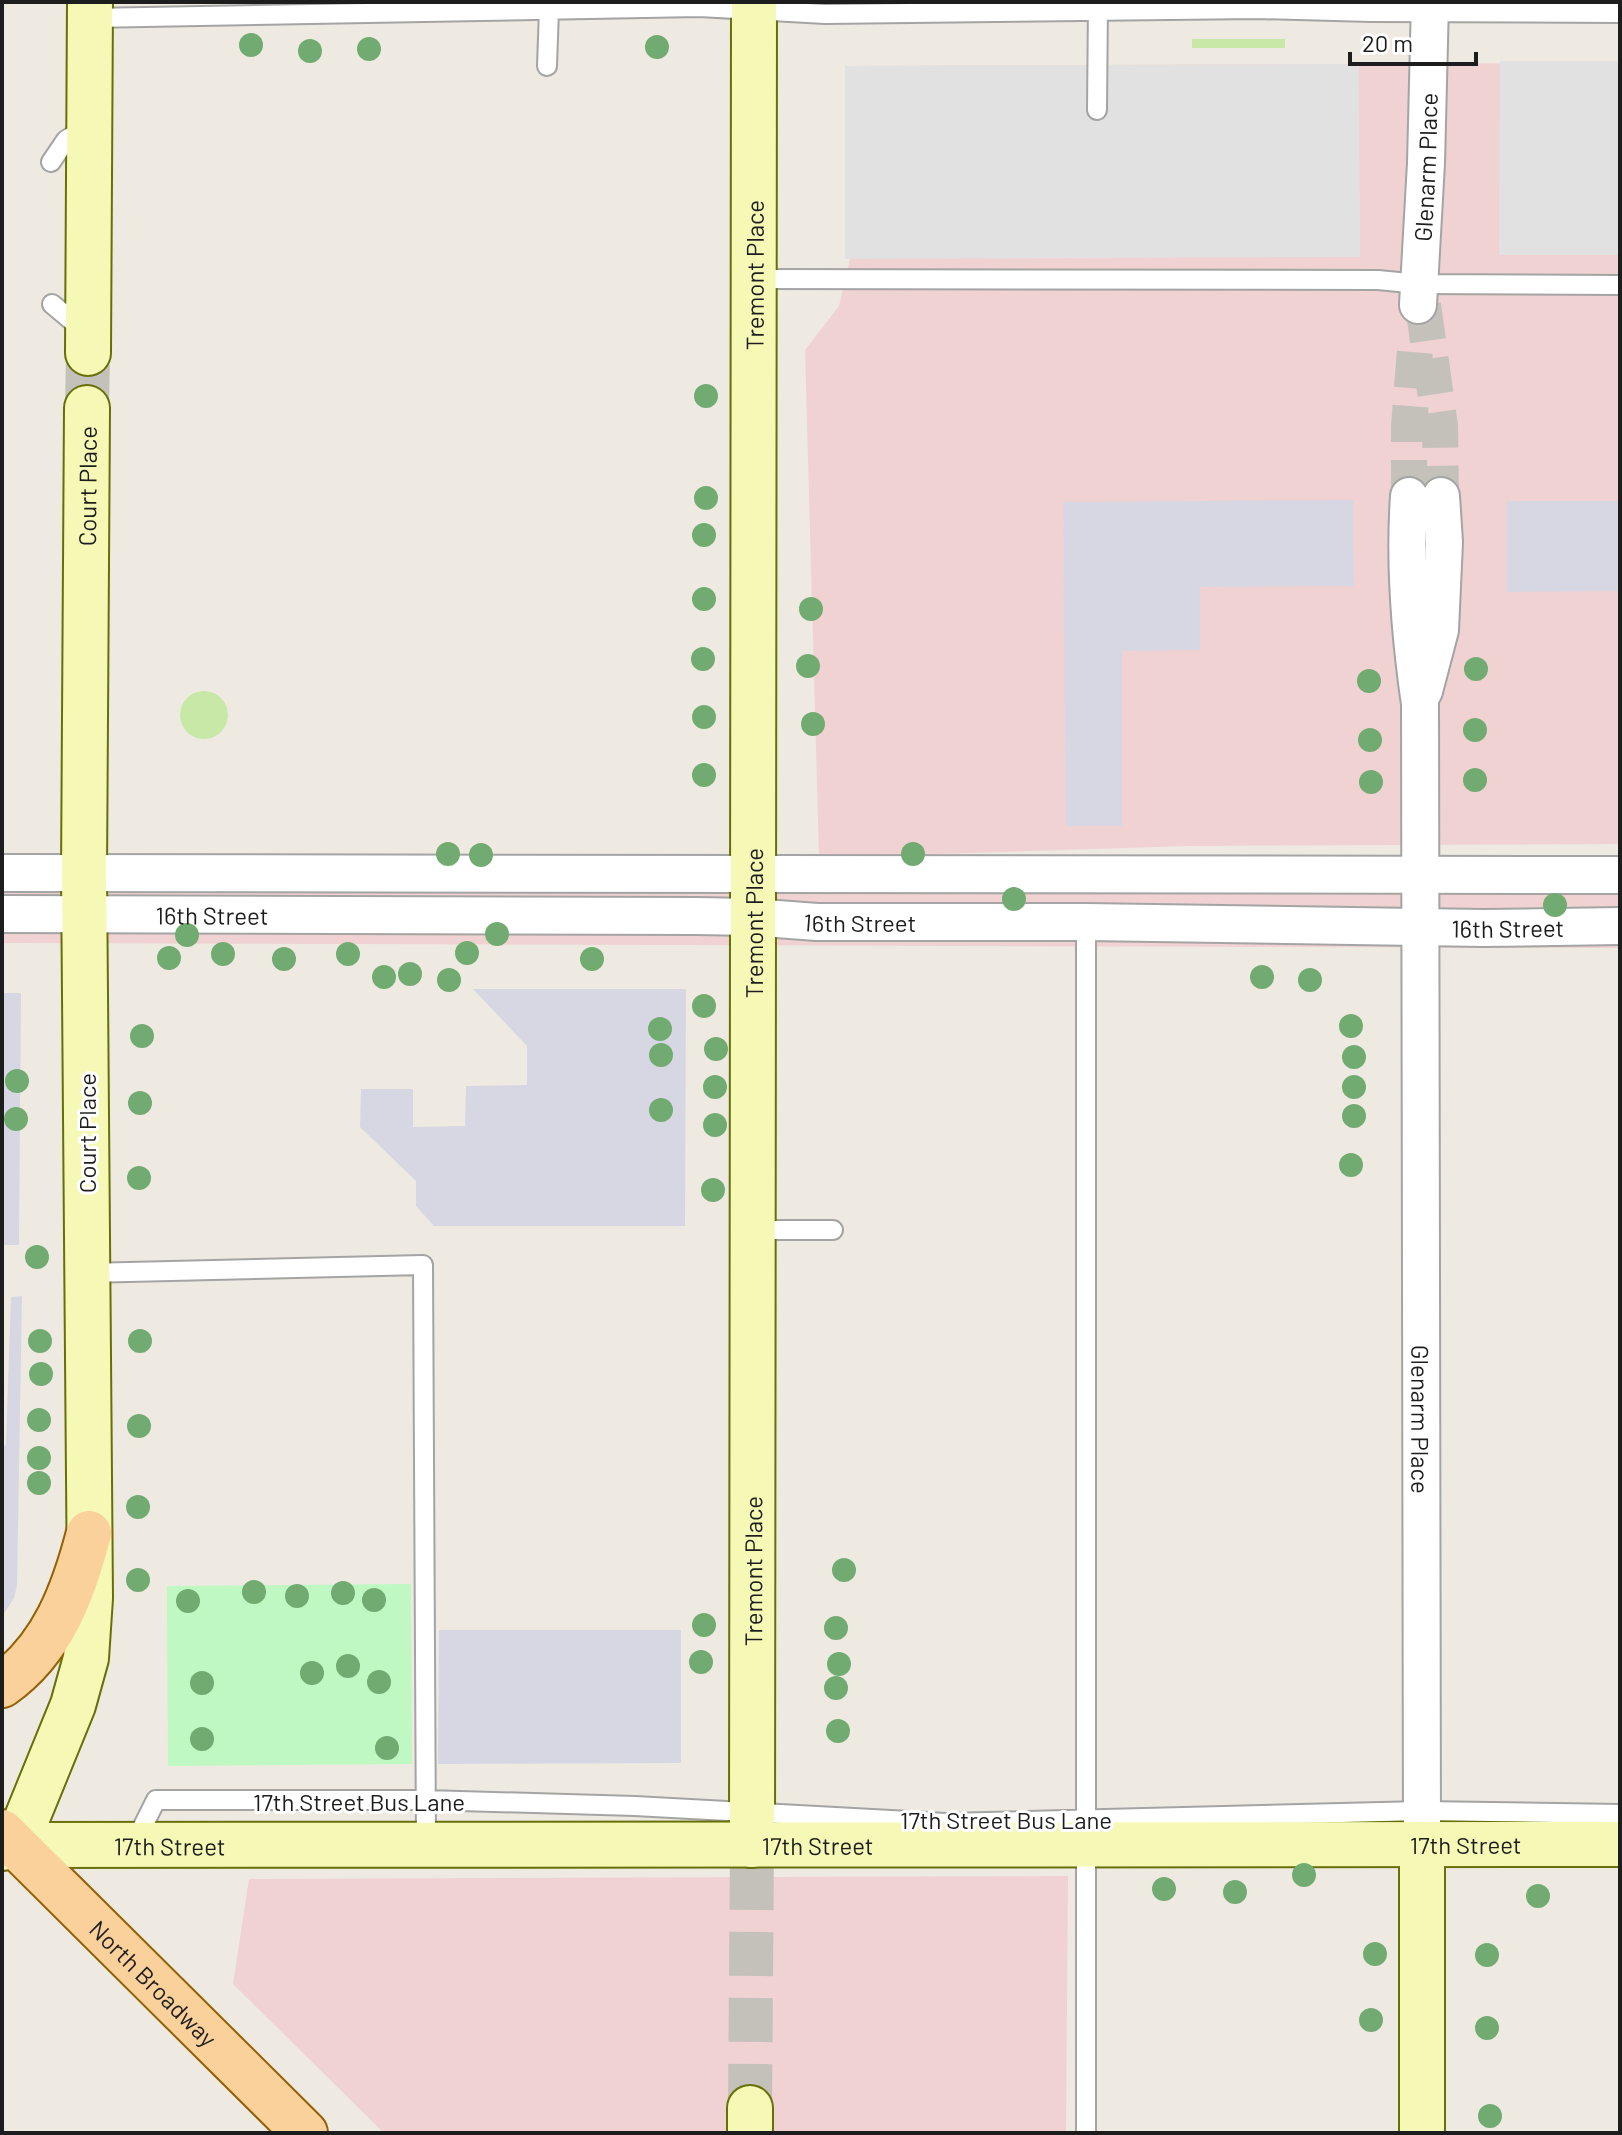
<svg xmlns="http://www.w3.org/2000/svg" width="1622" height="2135" font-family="Barlow,sans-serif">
<rect width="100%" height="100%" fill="#eeeae2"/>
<path fill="#efd2d1" d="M1620 63V844L1189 846 906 855H1620V948L2 943V857L819 856 805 350 839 306 850 259V66Z
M1068 1876 1066 2133H384L233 1984 249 1879Z"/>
<path fill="#c8e8a8" d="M1192 39H1285V48H1192Z
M180 715a24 24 0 1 1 48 0a24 24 0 1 1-48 0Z"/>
<path fill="#bff8c3" d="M411 1584 412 1764 168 1766 167 1586Z"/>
<path fill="#e1e1e1" d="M1500 61H1620V255H1499Z
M1359 64 1360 257 845 259V66Z"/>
<path fill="#d7d7e3" d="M1353 500 1354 586 1200 587V650L1122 651V826H1066L1063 502Z
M1507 501H1620V591L1507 592Z
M473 989H686L685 1226H434L416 1206V1181L360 1127 361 1089H413V1127L465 1126 466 1086 527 1085V1046Z
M2 993H21L19 1245H2Z
M22 1296 17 1586 14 1598 2 1617V1449L6 1444 11 1297Z
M439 1630H681V1763L438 1764Z"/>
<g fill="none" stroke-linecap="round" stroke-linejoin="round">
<path stroke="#c4c1bb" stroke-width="36" stroke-dasharray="36 18" stroke-linecap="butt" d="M1423 305 1440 426 1441 496
M1409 496V426L1415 350"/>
<path stroke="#c4c1bb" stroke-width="44" stroke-dasharray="44 22" stroke-linecap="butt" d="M87 408 88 353
M750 2108 752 1845"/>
<g stroke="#a4a4a4" stroke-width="22">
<path id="lane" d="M90 18 699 7 825 14 1257 9 1371 12 1620 13
M547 66 549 9
M1097 110 1098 2
M51 162 66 140 87 127
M753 279 1378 280 1419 284 1620 285
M52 304 83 330
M1086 922V2133
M753 1230H833
M86 1273 423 1265 426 1845
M134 1844 156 1800H426L635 1806 946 1823 1422 1811 1620 1814"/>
</g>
<g stroke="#a4a4a4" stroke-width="40">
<g id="street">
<path id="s1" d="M1418 305 1426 163 1430 2"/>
<path id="s2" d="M1409 496C1404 567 1410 635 1420 704L1422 1844"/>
<path d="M1424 691 1440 630 1444 542 1441 496"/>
<path d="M2 873 1620 875"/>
<path id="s3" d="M2 914 697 916 751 917 817 922H1086L1484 928 1620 926"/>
</g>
</g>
<g stroke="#677007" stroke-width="48">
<g id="secondary">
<path d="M88 353 90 2"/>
<path id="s4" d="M16 1845 73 1705 86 1658 90 1598 84 874 87 408"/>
<path id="s5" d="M752 1845 754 2"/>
<path id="s6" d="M2 1848 16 1845C550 1847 1085 1843 1620 1844"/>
<path d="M750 2133V2108"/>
<path d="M1422 2133V1844"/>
</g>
</g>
<g stroke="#926103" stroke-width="48">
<g id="primary">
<path d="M2 1685C53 1649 74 1591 89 1533"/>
<path id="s7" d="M2 1832 305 2133"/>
</g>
</g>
<use href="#lane" stroke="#fff" stroke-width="18"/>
<use href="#street" stroke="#fff" stroke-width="36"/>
<use href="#secondary" stroke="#f6f8b6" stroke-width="44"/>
<use href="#primary" stroke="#fad09b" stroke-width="44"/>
</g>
<g fill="#72ab71">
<circle cx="251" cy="45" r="12"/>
<circle cx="657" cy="47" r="12"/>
<circle cx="369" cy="49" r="12"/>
<circle cx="310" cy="51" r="12"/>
<circle cx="706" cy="396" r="12"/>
<circle cx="706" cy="498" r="12"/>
<circle cx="704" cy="535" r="12"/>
<circle cx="704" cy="599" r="12"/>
<circle cx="811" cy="609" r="12"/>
<circle cx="703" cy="659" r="12"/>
<circle cx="808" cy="666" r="12"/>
<circle cx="1476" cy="669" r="12"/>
<circle cx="1369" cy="681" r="12"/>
<circle cx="704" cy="717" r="12"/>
<circle cx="813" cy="724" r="12"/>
<circle cx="1475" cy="730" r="12"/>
<circle cx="1370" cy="740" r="12"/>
<circle cx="704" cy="775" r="12"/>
<circle cx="1475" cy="780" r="12"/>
<circle cx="1371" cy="782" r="12"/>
<circle cx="448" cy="854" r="12"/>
<circle cx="913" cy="854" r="12"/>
<circle cx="481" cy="855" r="12"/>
<circle cx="1014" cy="899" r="12"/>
<circle cx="1555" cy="905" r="12"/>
<circle cx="497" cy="934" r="12"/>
<circle cx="187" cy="935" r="12"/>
<circle cx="467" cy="953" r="12"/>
<circle cx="223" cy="954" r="12"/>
<circle cx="348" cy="954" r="12"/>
<circle cx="169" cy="958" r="12"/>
<circle cx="284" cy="959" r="12"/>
<circle cx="592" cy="959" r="12"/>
<circle cx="410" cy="974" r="12"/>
<circle cx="384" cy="977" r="12"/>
<circle cx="1262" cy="977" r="12"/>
<circle cx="449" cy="980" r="12"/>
<circle cx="1310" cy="980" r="12"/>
<circle cx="704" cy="1006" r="12"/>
<circle cx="1351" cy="1026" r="12"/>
<circle cx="660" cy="1029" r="12"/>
<circle cx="142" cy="1036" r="12"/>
<circle cx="716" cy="1049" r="12"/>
<circle cx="661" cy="1055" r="12"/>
<circle cx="1354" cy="1057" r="12"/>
<circle cx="17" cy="1081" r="12"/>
<circle cx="715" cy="1087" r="12"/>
<circle cx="1354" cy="1087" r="12"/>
<circle cx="140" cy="1103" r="12"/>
<circle cx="661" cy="1110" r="12"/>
<circle cx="1354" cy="1116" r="12"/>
<circle cx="16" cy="1119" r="12"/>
<circle cx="715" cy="1125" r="12"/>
<circle cx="1351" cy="1165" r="12"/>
<circle cx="139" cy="1178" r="12"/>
<circle cx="713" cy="1190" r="12"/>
<circle cx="37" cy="1257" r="12"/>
<circle cx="40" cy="1341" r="12"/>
<circle cx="140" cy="1341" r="12"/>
<circle cx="41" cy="1374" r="12"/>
<circle cx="39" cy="1420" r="12"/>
<circle cx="139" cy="1426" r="12"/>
<circle cx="39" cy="1458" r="12"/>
<circle cx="39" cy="1483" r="12"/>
<circle cx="138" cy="1507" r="12"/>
<circle cx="844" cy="1570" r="12"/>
<circle cx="138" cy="1580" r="12"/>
<circle cx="254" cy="1592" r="12"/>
<circle cx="343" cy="1593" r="12"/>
<circle cx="297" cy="1596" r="12"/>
<circle cx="374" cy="1600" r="12"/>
<circle cx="188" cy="1601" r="12"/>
<circle cx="704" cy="1625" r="12"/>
<circle cx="836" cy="1628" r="12"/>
<circle cx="701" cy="1662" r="12"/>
<circle cx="839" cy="1664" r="12"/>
<circle cx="348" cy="1666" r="12"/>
<circle cx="312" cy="1673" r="12"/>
<circle cx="379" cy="1682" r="12"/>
<circle cx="202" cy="1683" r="12"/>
<circle cx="836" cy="1688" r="12"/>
<circle cx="838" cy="1731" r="12"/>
<circle cx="202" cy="1739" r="12"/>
<circle cx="387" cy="1748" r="12"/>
<circle cx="1304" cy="1875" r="12"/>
<circle cx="1164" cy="1889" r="12"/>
<circle cx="1235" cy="1892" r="12"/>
<circle cx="1538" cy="1896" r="12"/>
<circle cx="1375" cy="1954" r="12"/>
<circle cx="1487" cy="1955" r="12"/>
<circle cx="1371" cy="2020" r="12"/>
<circle cx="1487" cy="2028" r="12"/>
<circle cx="1490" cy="2116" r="12"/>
</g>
<g text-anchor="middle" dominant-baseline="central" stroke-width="6" stroke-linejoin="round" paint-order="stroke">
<g font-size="24" fill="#1d1d1d" stroke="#fff">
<text stroke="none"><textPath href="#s1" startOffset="138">Glenarm Place</textPath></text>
<text stroke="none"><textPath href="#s5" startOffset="1570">Tremont Place</textPath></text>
<text stroke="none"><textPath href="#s4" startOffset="1372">Court Place</textPath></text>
<text stroke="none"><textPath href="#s3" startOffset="210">16th Street</textPath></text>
<text stroke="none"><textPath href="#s3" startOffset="858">16th Street</textPath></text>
<text stroke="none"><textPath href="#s5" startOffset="922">Tremont Place</textPath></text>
<text stroke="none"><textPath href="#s3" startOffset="1506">16th Street</textPath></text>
<text transform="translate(86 1133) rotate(-90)">Court Place</text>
<text stroke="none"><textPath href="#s2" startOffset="924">Glenarm Place</textPath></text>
<text stroke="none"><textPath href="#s5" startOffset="274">Tremont Place</textPath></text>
<text x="359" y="1801">17th Street Bus Lane</text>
<text x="1006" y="1819">17th Street Bus Lane</text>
<text stroke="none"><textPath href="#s6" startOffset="1464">17th Street</textPath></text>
<text stroke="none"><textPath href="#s6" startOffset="168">17th Street</textPath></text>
<text stroke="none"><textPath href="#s6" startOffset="816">17th Street</textPath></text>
<text stroke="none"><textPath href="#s7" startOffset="214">North Broadway</textPath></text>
</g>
</g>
<rect width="1622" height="2135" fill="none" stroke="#1d1d1d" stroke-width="8"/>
<path d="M1350 52v12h126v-12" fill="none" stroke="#1d1d1d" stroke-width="4"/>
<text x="1362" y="52" font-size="24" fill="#1d1d1d" stroke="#ffffff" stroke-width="6" paint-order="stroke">20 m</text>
</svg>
